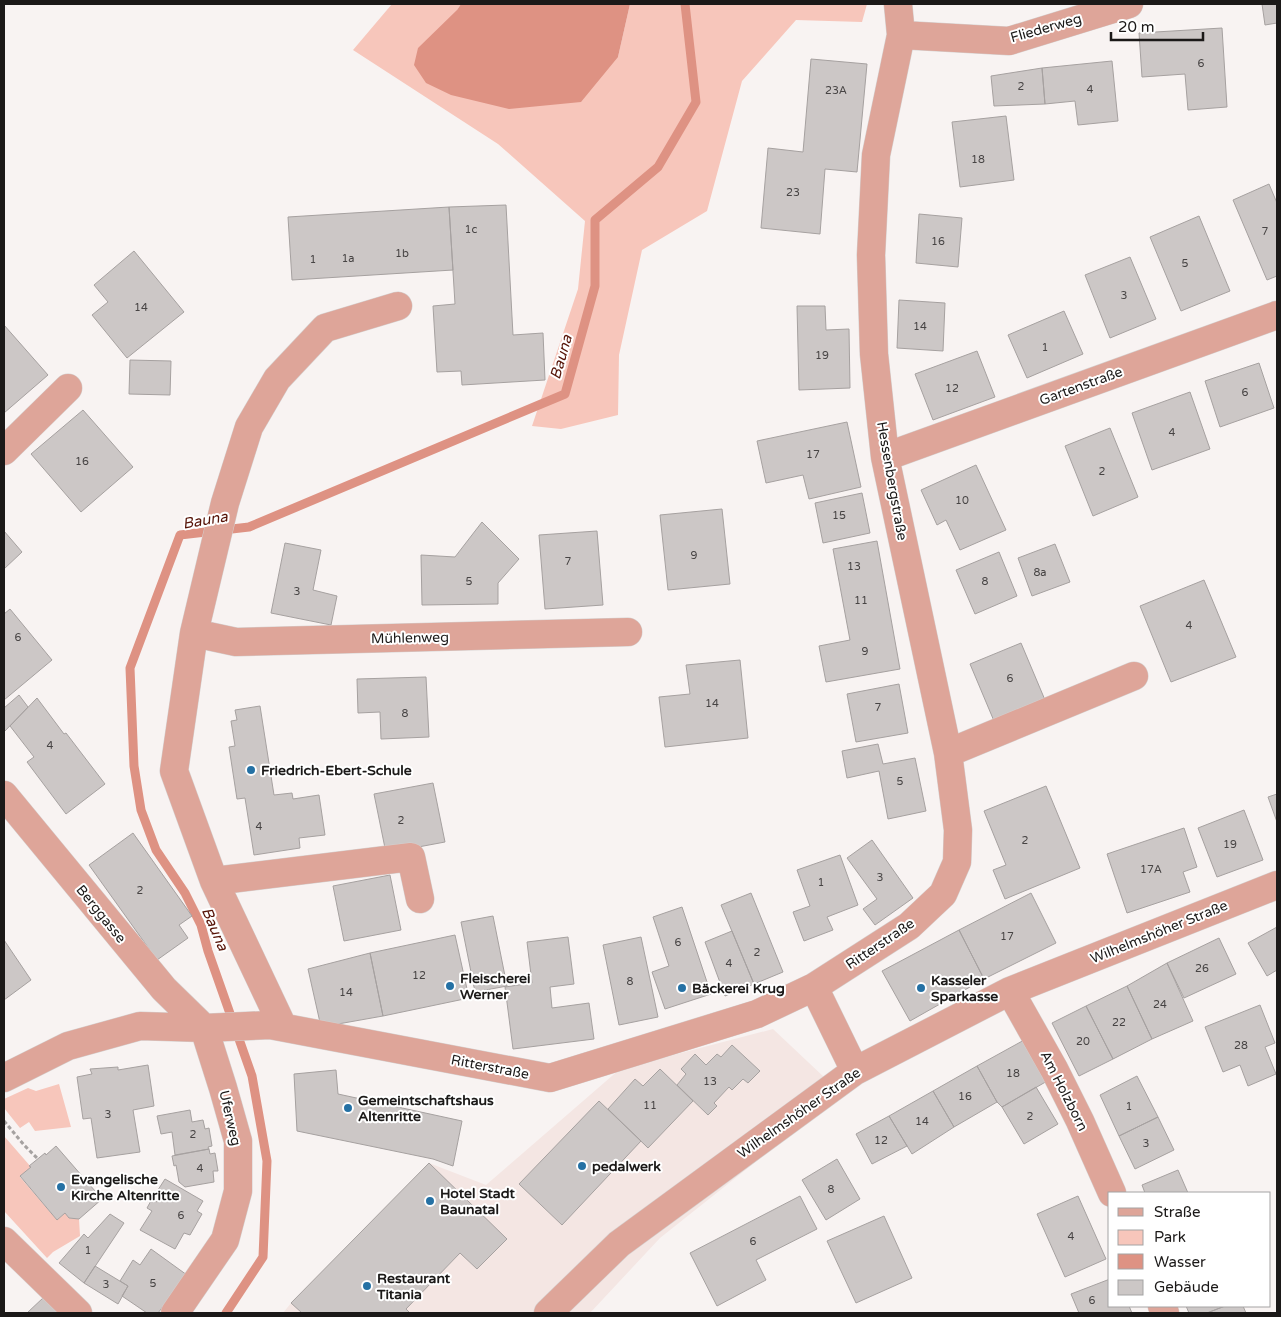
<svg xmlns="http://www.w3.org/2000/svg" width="1281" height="1317" font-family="'Varela Round',sans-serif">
<rect width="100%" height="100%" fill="#f8f3f2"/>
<path fill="#f4e6e3" d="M773 1029 825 1078 836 1098 660 1238 590 1313H283L291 1303 429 1163 486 1185 620 1069Z"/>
<path fill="#f7c6bb" d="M392 4H461L457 10 618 57 630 4H867L862 22 796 20 742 81 707 211 642 250 619 355 618 415 561 429 532 426 578 289 585 221 498 144 353 50Z
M59 1084 71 1127 35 1131 29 1122 20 1128 4 1108V1099L28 1088 36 1091Z
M4 1136 31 1167 20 1177 57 1220 65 1213 69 1218 79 1219 80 1236 53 1252 47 1258 4 1211Z"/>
<path fill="#de9283" d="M461 4H630L618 57 581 102 509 109 451 95 426 83 414 65 418 48 457 10Z"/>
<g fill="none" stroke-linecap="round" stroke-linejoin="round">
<path stroke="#de9283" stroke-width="9" d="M226 1313 263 1257 267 1161 252 1076 208 951 201 925 185 893 156 850 141 810 134 766 130 668 180 535 249 527 565 394 595 286V220L658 167 696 102 685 4"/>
</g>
<path fill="#ccc7c6" stroke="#a6a1a0" d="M1262 4H1277V23L1265 25Z
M1222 28 1227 107 1188 110 1185 74 1142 77 1139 33Z
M811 59 867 64 857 172 825 169 820 234 761 228 768 148 803 152Z
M1112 61 1118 121 1078 125 1075 101 1045 104 1042 68Z
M1042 68 1045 104 994 106 991 76Z
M1006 116 1014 180 960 187 952 122Z
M1269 184 1277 203V276L1267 280 1233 200Z
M506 205 513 335 543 333 545 380 462 385 461 371 437 372 433 306 455 304 449 207Z
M449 207 453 270 292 280 288 217Z
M919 214 962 218 958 267 916 263Z
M1199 216 1230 291 1181 311 1150 237Z
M134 251 184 312 127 358 92 315 108 302 94 285Z
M1130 257 1156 319 1110 338 1085 275Z
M899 300 945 303 943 351 897 348Z
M797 306H825L826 330 849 329 850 388 799 390Z
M1064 311 1083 354 1027 378 1008 335Z
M4 325 48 375 4 413Z
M977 351 995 397 933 420 915 374Z
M130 360 171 361 170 395 129 394Z
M1259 363 1274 408 1220 427 1205 381Z
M1190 392 1210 449 1152 470 1132 413Z
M83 410 133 467 81 512 31 454Z
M847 422 861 487 809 499 803 475 766 483 757 441Z
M1110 428 1138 497 1093 516 1065 446Z
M976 465 1006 530 960 550 946 520 937 525 921 490Z
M862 493 870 533 823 543 815 503Z
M722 509 730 584 668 590 660 515Z
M482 522 519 559 498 583V604L422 605 421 555 455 557Z
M4 531 22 552 4 569Z
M597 531 603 605 545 609 539 535Z
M877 541 900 669 826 682 819 646 850 640 833 549Z
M285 543 321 550 313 590 337 596 331 625 271 613Z
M1055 544 1070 582 1032 596 1018 558Z
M999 552 1017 596 975 614 956 570Z
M1204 580 1236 657 1171 682 1140 606Z
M10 609 52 660 4 700V614Z
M1021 643 1045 700 994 721 970 664Z
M740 660 748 738 665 747 659 697 690 694 686 665Z
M426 677 429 737 381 739 380 712 358 713 357 679Z
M899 684 908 733 856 742 847 694Z
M19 695 28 707 4 732V708Z
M37 698 64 734 66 733 105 784 66 814 27 762 34 757 10 726Z
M260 706 274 795 292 793 293 799 319 795 325 835 299 838 300 848 254 855 245 798 237 799 229 747 235 746 231 721 237 720 235 710Z
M878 744 883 764 915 758 926 811 888 819 879 771 847 778 842 751Z
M433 783 445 842 386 853 374 794Z
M1046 786 1080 868 1005 899 993 870 1006 865 984 811Z
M1277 794V822L1268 797Z
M1244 810 1263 860 1217 877 1198 828Z
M1184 828 1197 867 1183 872 1190 892 1127 913 1107 854Z
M133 833 192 916 179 925 188 938 157 960 89 865Z
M872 840 913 898 875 925 863 909 877 899 847 858Z
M840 855 858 905 827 917 833 930 804 941 793 912 810 906 797 870Z
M390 875 401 930 344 941 333 886Z
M751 893 783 972 754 984 721 905Z
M1031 893 1056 943 984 979 959 930Z
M682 907 711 994 665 1009 652 972 669 966 653 917Z
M493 916 507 986 475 992 461 922Z
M1277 927V970L1267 976 1248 943Z
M959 930 984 979 910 1021 882 971Z
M732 931 754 984 725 996 705 942Z
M455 935 469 998 383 1016 370 953Z
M568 937 574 984 550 987 552 1008 589 1003 594 1039 513 1049 505 987 532 983 527 942Z
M641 937 658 1017 619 1025 603 945Z
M1219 938 1236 974 1184 998 1167 963Z
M4 940 31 980 4 1000Z
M370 953 383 1016 321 1027 308 969Z
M1167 963 1193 1021 1152 1039 1127 986Z
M1127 986 1152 1039 1113 1059 1086 1006Z
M1260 1005 1275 1043 1265 1047 1276 1074 1248 1086 1240 1065 1223 1072 1205 1027Z
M1086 1006 1113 1059 1079 1076 1052 1023Z
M1026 1039 1049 1080 1002 1107 997 1102 977 1066Z
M732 1045 760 1071 748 1083 743 1079 732 1090 729 1087 714 1103 717 1106 708 1115 677 1085 686 1074 681 1069 695 1054 706 1065 717 1054 721 1057Z
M148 1065 154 1106 133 1110 140 1152 97 1158 91 1118 83 1119 77 1077 92 1074 90 1069 118 1067V1070Z
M977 1066 997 1102 954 1127 933 1091Z
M660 1069 693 1101 648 1148 608 1109 635 1079 643 1086Z
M336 1070 338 1094 462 1121 453 1166 433 1159 297 1131 294 1074Z
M1137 1076 1158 1117 1119 1136 1100 1095Z
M1036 1087 1058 1124 1024 1144 1002 1107Z
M933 1091 954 1127 912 1154 889 1116Z
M599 1101 641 1141 562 1225 519 1184Z
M190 1110 192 1122 203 1120 205 1129 209 1128 212 1146 208 1147 209 1149 175 1155 172 1132 161 1134 157 1116Z
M889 1116 907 1146 872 1164 856 1134Z
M1158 1117 1174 1150 1135 1169 1119 1136Z
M56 1146 102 1199 79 1219 69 1218 65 1213 57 1220 20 1176 31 1167 29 1166 45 1153 46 1155Z
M209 1149 210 1154 215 1153 218 1171H213L214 1182 185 1187 179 1182 176 1165 174 1166 172 1156Z
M837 1159 860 1199 826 1220 802 1180Z
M429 1163 507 1239 477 1269 460 1253 406 1309 410 1313H302L291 1303Z
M1178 1170 1188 1193H1145L1142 1185Z
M165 1179 203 1201 197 1211 202 1214 190 1235 184 1233 175 1249 140 1230 152 1211 147 1208 152 1199 157 1202 161 1197 156 1193Z
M800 1196 817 1229 756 1260 766 1280 717 1306 690 1253Z
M1078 1196 1106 1259 1065 1277 1037 1214Z
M110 1214 124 1223 84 1283 59 1263 84 1234 88 1238Z
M884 1216 912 1278 856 1303 827 1241Z
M151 1249 187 1275 158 1313H147L122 1296 128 1286 120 1281 133 1260 140 1265Z
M95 1266 128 1286 118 1304 84 1283Z
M1110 1279V1306H1129L1132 1313H1079L1071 1294Z
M44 1297 59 1313H27Z
M1186 1306H1225L1207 1313H1189Z
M1225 1306H1243L1246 1313H1207Z"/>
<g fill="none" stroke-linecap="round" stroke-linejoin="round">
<g stroke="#d5d0cf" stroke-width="29">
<path id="minor" d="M901 35 1009 41 1129 4
M4 451 68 388
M885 457 1277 315
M194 633 225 503 249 427 277 379 325 328 398 306
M948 753 1134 676
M4 795 164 989 204 1028 223 1088 238 1141V1191L225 1240 175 1313
M214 881 411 857 420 899
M814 987 855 1071
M1010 991 1054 1069 1080 1121 1112 1193
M283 1027 214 881 174 771 194 633 236 642 628 632
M4 1078 68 1046 140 1026 204 1028 270 1025 550 1078 757 1014 814 987 909 926 943 894 957 862 958 830 948 753 885 457 874 354 871 255 876 155 901 35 898 4
M4 1241 78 1313
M1162 1306 1165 1313
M548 1313 619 1244 855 1071 1010 991 1277 885"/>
</g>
<path stroke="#a5a1a0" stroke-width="3" stroke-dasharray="4 2.5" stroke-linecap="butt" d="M4 1121 24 1145 38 1159"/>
<use href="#minor" stroke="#dea599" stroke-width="28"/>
</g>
<g fill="#2571a4" stroke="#fff" stroke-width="2">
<circle cx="251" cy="770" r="5"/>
<circle cx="450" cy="986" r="5"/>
<circle cx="682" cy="988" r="5"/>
<circle cx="921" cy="988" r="5"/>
<circle cx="348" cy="1108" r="5"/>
<circle cx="582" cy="1166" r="5"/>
<circle cx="61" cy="1187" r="5"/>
<circle cx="430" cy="1201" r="5"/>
<circle cx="367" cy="1286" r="5"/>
</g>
<g text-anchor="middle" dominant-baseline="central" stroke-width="4" stroke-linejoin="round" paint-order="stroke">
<g font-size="11" fill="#474444">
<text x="1201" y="63">6</text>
<text x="1021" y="86">2</text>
<text x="1090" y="89">4</text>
<text x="836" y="90">23A</text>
<text x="978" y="159">18</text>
<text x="793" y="192">23</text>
<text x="471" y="229">1c</text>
<text x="1265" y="231">7</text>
<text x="938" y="241">16</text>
<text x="402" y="253">1b</text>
<text x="348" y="258">1a</text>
<text x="313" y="259">1</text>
<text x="1185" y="263">5</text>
<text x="1124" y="295">3</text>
<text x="141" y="307">14</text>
<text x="920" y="326">14</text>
<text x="1045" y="347">1</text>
<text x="822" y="355">19</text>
<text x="952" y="388">12</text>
<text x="1245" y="392">6</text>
<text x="1172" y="432">4</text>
<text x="813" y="454">17</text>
<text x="82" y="461">16</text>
<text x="1102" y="471">2</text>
<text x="962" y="500">10</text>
<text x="839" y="515">15</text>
<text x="694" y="555">9</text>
<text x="568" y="561">7</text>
<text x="854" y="566">13</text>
<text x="1040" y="572">8a</text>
<text x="469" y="581">5</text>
<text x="985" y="581">8</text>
<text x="297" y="591">3</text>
<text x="861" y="600">11</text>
<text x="1189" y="625">4</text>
<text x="18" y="637">6</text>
<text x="865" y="651">9</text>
<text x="1010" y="678">6</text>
<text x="712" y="703">14</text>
<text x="878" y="707">7</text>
<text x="405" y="713">8</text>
<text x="50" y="745">4</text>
<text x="900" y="781">5</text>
<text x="401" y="820">2</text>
<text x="259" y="826">4</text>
<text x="1025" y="840">2</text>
<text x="1230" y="844">19</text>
<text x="1151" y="869">17A</text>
<text x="880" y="877">3</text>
<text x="821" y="882">1</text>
<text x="140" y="890">2</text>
<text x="1007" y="936">17</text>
<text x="678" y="942">6</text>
<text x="757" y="952">2</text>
<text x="729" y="963">4</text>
<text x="1202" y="968">26</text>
<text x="419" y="975">12</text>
<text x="630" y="981">8</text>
<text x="346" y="992">14</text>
<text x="1160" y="1004">24</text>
<text x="1119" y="1022">22</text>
<text x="1083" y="1041">20</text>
<text x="1241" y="1045">28</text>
<text x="1013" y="1073">18</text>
<text x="710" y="1081">13</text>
<text x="965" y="1096">16</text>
<text x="650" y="1105">11</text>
<text x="1129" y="1106">1</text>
<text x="108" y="1114">3</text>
<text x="1030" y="1116">2</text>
<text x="922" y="1121">14</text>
<text x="193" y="1134">2</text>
<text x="881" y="1140">12</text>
<text x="1146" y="1143">3</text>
<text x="200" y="1168">4</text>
<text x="831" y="1189">8</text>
<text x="181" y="1215">6</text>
<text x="1071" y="1236">4</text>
<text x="753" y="1241">6</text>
<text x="88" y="1250">1</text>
<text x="153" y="1283">5</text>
<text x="106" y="1284">3</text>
<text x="1092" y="1300">6</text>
</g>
<g font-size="14" fill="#1b1918" stroke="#fff">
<text transform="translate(1046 28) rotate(-16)">Fliederweg</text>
<text transform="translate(1081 386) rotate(-20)">Gartenstraße</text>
<text transform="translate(892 481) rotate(80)">Hessenbergstraße</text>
<text transform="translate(410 638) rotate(-1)">Mühlenweg</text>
<text transform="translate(101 914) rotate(51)">Berggasse</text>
<text transform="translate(1159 932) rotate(-22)">Wilhelmshöher Straße</text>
<text transform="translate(880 944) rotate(-34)">Ritterstraße</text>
<text transform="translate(490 1067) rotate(11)">Ritterstraße</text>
<text transform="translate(1064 1091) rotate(63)">Am Holzborn</text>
<text transform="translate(799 1113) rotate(-35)">Wilhelmshöher Straße</text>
<text transform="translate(230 1118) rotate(77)">Uferweg</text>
</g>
<g font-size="14" font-weight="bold" fill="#1b1918" stroke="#fff" text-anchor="start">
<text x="261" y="770">Friedrich-Ebert-Schule</text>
<text x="460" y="978">Fleischerei<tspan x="460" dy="16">Werner</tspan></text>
<text x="931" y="980">Kasseler<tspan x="931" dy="16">Sparkasse</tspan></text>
<text x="692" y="988">Bäckerei Krug</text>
<text x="358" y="1100">Gemeintschaftshaus<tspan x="358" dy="16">Altenritte</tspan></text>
<text x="592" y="1166">pedalwerk</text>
<text x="71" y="1179">Evangelische<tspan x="71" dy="16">Kirche Altenritte</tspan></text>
<text x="440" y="1193">Hotel Stadt<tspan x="440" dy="16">Baunatal</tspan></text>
<text x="377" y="1278">Restaurant<tspan x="377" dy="16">Titania</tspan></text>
</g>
<g font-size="15" font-style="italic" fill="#561307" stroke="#fff">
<text transform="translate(561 357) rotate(-74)">Bauna</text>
<text transform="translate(205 520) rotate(-10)">Bauna</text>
<text transform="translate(215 929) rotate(67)">Bauna</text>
</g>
</g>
<rect width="1281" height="1317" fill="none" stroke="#1b1918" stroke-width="10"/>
<rect x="1108" y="1192" width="162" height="115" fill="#ffffff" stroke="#a4a3a3"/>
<rect x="1118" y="1208" width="25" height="8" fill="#dea599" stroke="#a4a3a3"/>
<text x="1154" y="1217" font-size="15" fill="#1b1918">Straße</text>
<rect x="1118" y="1230" width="25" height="15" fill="#f7c6bb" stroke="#a4a3a3"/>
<text x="1154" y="1242" font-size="15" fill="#1b1918">Park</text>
<rect x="1118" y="1254" width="25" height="15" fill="#de9283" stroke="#a4a3a3"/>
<text x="1154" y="1267" font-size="15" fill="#1b1918">Wasser</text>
<rect x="1118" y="1280" width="25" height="15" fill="#ccc7c6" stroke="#a4a3a3"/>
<text x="1154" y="1292" font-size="15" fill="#1b1918">Gebäude</text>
<path d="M1111 32v8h92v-8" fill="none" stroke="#1b1918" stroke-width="2.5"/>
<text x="1118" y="32" font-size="15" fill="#1b1918" stroke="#ffffff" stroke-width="4" paint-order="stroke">20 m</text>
</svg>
